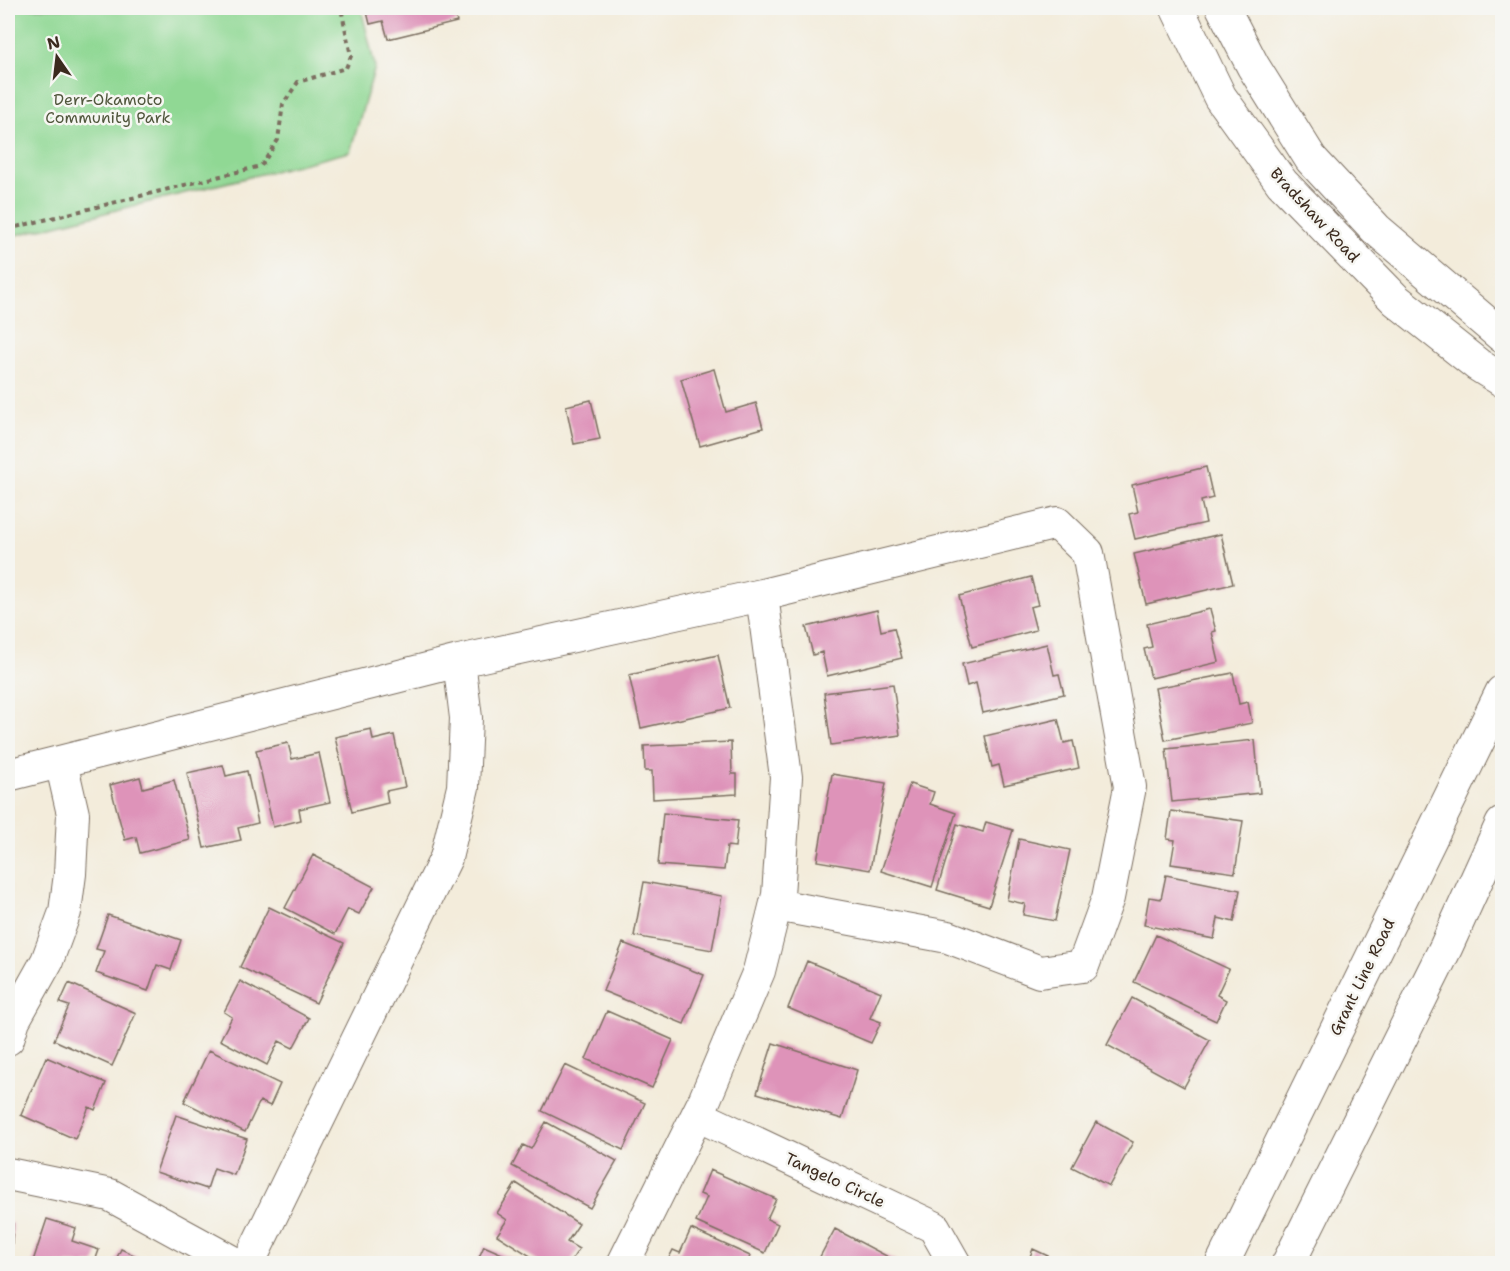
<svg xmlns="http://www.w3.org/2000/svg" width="1510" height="1271" font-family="'Shantell Sans',sans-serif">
<rect width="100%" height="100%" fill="#f6f6f2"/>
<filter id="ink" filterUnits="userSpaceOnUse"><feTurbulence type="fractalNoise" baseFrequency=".0167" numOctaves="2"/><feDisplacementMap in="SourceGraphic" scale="12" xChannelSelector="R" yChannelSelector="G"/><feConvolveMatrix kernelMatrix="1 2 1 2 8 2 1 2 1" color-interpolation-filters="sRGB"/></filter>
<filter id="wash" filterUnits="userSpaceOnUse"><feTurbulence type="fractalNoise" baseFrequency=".008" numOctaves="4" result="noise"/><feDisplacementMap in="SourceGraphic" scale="24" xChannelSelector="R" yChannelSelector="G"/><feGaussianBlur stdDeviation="1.35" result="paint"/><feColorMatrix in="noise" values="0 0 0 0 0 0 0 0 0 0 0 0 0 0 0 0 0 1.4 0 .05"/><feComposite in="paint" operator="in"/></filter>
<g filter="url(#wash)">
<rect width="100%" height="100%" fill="#f3ecdb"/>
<path fill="#90d894" stroke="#668159" stroke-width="1.5" d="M8 8H361L375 67 350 152 8 237Z"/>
<g id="blocks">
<path fill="#de93b9" d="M366 8H453L457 22 388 39 383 21 370 24Z
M714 369 726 412 756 403 763 428 700 446 681 379Z
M591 400 600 439 574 444 566 406Z
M1206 467 1213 498 1201 501 1206 523 1135 539 1129 514 1138 512 1132 485Z
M1221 534 1233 584 1146 604 1134 554Z
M1031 577 1038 605 1030 607 1036 630 972 647 959 596Z
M1210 609 1216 631 1212 632 1219 662 1151 678 1144 649 1152 647 1147 624Z
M877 610 881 631 894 628 902 658 827 676 822 652 813 655 806 627Z
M1047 644 1054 675 1059 674 1064 694 983 713 976 683 967 686 962 664Z
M718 655 730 708 641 728 629 675Z
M1233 673 1239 704 1248 702 1252 723 1165 740 1155 688Z
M893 684 900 735 831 745 824 693Z
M1058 719 1064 743 1073 741 1079 768 1004 785 999 765 992 767 985 736Z
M371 729 373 740 394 735 405 787 386 791 388 803 352 812 335 737Z
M1255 740 1260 793 1172 802 1166 749Z
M731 742 732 774H737V794L653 799 652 771H645L644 746Z
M288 743 292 759 319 753 330 802 299 809 301 820 273 827 256 750Z
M223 765 226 776 247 771 258 823 238 828 241 840 204 848 187 773Z
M832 774 886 783 870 870 817 861Z
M140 777 143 788 174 780 190 840 140 853 136 837 125 840 110 785Z
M910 784 934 792 930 804 956 813 932 887 881 871Z
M1171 811 1243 821 1235 873 1171 864 1175 840 1167 839Z
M663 813 738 820 735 847 727 846 724 870 658 865Z
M986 822 1013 830 989 906 937 890 957 824 983 832Z
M1019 839 1070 850 1055 921 1023 915 1025 904 1007 900Z
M313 855 374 887 359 914 348 909 335 934 285 908Z
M1166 875 1240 890 1234 922 1218 918 1214 939 1144 925 1149 897 1161 899Z
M644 882 722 896 712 950 634 936Z
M269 907 344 943 316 1003 240 967Z
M108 915 181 940 171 970 157 965 148 991 96 973 104 951 96 949Z
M1156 935 1229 969 1217 995 1226 1000 1216 1021 1134 982Z
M623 943 704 975 684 1024 603 991Z
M807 961 881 992 870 1018 881 1022 871 1043 788 1008Z
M240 981 309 1018 293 1048 279 1041 267 1065 220 1040 232 1017 224 1012Z
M69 983 136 1013 112 1066 54 1040 69 1006 60 1003Z
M1132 998 1210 1040 1184 1087 1107 1045Z
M607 1011 673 1040 652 1088 586 1059Z
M773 1043 857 1070 842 1119 757 1093Z
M209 1050 280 1084 270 1106 260 1101 245 1132 184 1102Z
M46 1057 106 1083 95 1110 89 1107 75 1139 21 1115Z
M565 1065 645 1103 623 1150 542 1111Z
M176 1115 247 1139 234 1175 214 1168 207 1189 156 1172Z
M546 1122 617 1161 590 1208 512 1166 523 1145 531 1149Z
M1096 1122 1133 1142 1109 1186 1072 1167Z
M710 1170 776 1199 767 1219 778 1224 765 1253 696 1222 707 1197 700 1194Z
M516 1183 579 1224 567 1242 579 1249 569 1264H543L497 1235 507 1220 497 1213Z
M47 1219 76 1228 72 1241 99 1250 94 1264H32Z
M8 1223H13L11 1264H8Z
M691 1229 750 1256 747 1264H666L673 1250 680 1253Z
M835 1229 898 1262 897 1264H816Z
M484 1246 525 1264H476Z
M121 1249 153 1264H114Z
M1033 1249 1065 1264H1027Z"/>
</g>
</g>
<g filter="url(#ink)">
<use href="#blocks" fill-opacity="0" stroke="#7b6e60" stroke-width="1.5"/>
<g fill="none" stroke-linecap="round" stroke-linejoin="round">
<g stroke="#7b6e60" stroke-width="34">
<path id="street" d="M459 661 762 595
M8 775 459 661 466 718 463 787 446 858 248 1264
M8 1039 14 1020 47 961 65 912 70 874 73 814 61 762
M697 1115 934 1227 955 1264
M8 1174 110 1195 236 1264
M623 1264 705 1099 759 971 778 895 786 777 762 595 1057 523 1088 553 1130 787 1108 898 1083 966 1040 972 948 937 776 905"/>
</g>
<g stroke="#7b6e60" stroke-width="35">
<path id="secondary" d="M1177 8 1220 97 1282 183 1396 300 1478 365 1502 380
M1223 8 1253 66 1311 159 1376 229 1502 336"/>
</g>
<g stroke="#7b6e60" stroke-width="35">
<path id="primary" d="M1222 1264 1502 692
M1288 1264 1446 947 1502 824"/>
</g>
<path stroke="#7b6e60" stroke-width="4" stroke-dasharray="4.5 4.5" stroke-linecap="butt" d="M8 229 261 166 278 140 283 104 298 82 346 68 351 56 341 8"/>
<use href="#street" stroke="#fff" stroke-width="32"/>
<use href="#secondary" stroke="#fff" stroke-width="33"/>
<use href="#primary" stroke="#fff" stroke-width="33"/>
</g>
</g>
<g text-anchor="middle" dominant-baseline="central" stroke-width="5" stroke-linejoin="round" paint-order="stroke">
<g font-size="16" fill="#50563c" stroke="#f6f6f2">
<text x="108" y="99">Derr-Okamoto<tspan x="108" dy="18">Community Park</tspan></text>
</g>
<g font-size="16" fill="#3b2a1e" stroke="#f6f6f2">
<text transform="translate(1315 215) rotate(47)">Bradshaw Road</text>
<text transform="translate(1362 977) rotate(-64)">Grant Line Road</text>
<text transform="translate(835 1180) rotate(25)">Tangelo Circle</text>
</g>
</g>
<rect width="1510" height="1271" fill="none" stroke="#f6f6f2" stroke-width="30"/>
<g transform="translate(57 57) rotate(346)" stroke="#f6f6f2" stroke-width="4.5" paint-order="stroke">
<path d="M0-4.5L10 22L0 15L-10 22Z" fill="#3b2a1e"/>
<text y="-9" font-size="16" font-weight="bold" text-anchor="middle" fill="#3b2a1e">N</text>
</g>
</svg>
